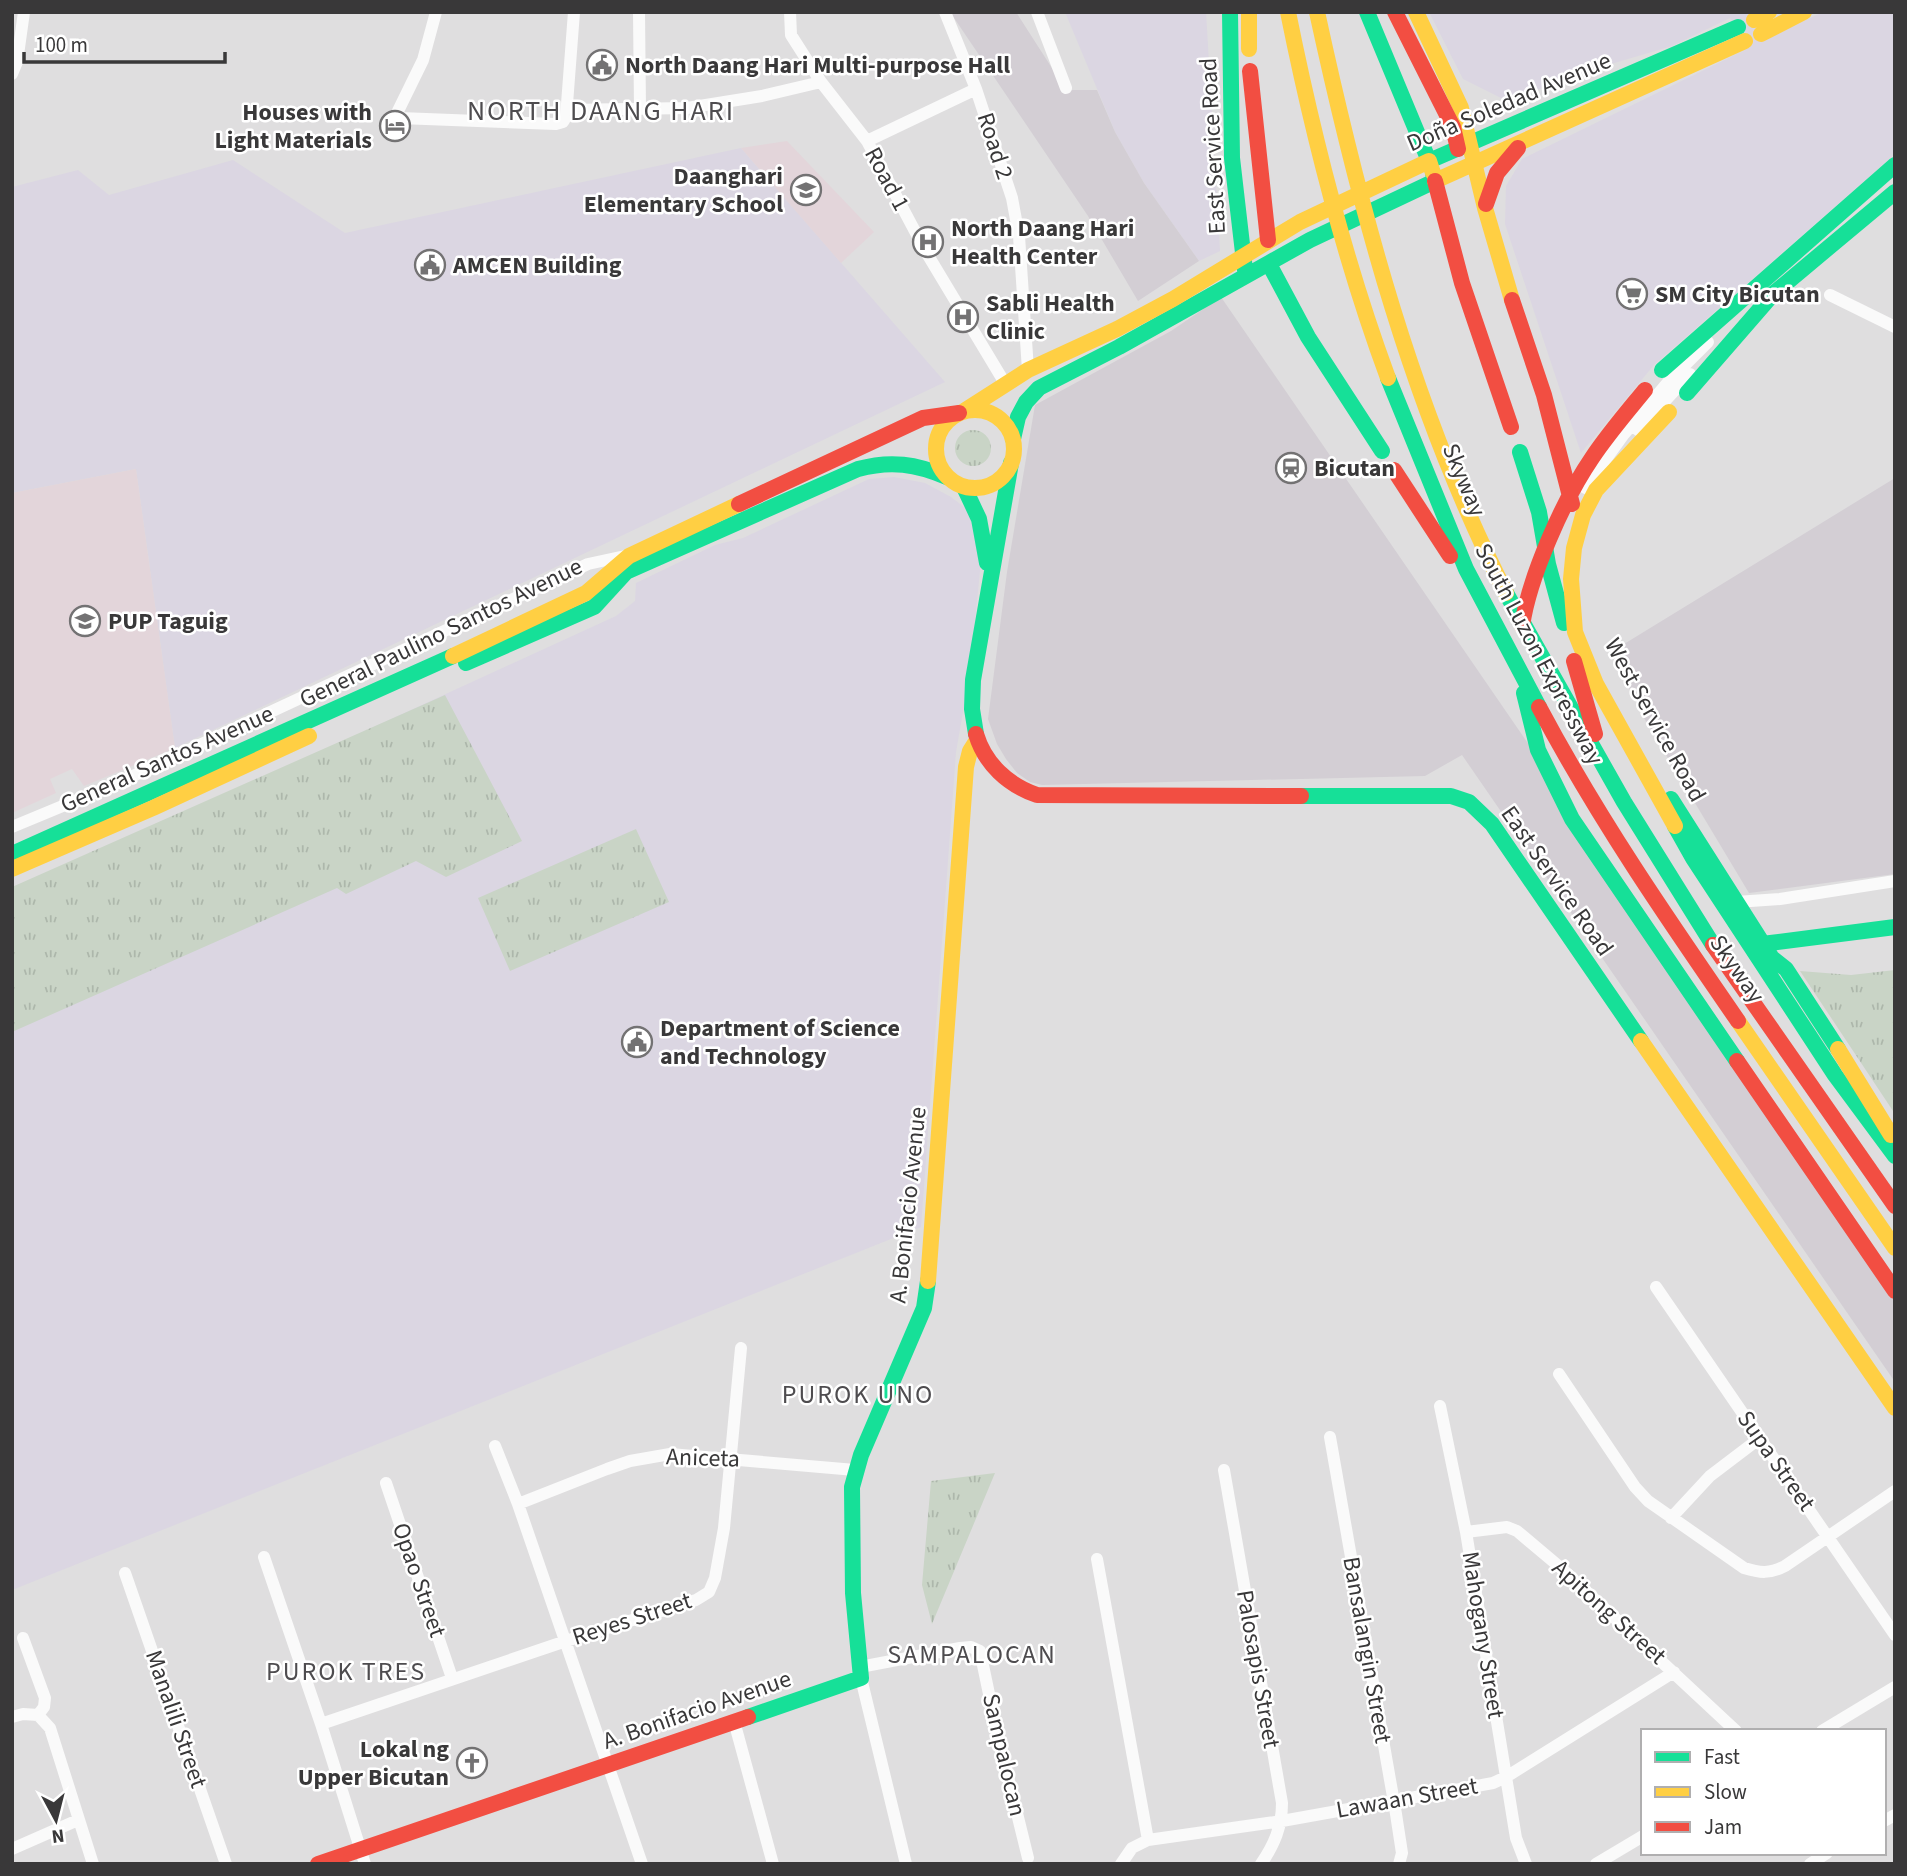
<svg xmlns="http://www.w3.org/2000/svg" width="1907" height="1876" font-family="'Source Sans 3',sans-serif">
<defs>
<pattern id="grass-tufts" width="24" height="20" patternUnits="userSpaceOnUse" patternTransform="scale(1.75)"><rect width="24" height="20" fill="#c9d4c6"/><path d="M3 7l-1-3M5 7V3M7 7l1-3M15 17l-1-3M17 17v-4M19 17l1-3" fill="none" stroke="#adb7ab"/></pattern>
</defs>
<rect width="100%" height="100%" fill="#dfdedf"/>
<path fill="#dbd6e2" d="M1065 12H1206L1220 251 1199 261 1144 183 1115 132Z
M1429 12H1755L1768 38 1823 12H1895V154L1654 365 1581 453 1505 224 1506 186 1522 159 1745 50 1730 18 1672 46 1587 71 1507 101 1463 79Z
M741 148 945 382 175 748 136 469 12 493V187L78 170 109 195 233 160 345 233Z
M894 477 925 483 951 497 968 510 981 561 970 672 956 752 921 1227 12 1590V888L86 859 616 616 635 601 636 583 715 545 743 538 869 479Z"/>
<path fill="#d3ced4" d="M950 12H1016L1066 90H1097L1115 132 1144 183 1199 261 1138 301 1088 216Z
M1221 297 1895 1277V1382L1462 755 1425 776 1042 785 1030 782 1017 773 1006 759 997 744 988 719 1007 572 1035 405 1171 331Z
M1895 478V874L1749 893 1644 718 1611 652Z"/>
<path fill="#e3d5da" d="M787 141 874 232 841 263 741 148Z
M136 469 175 748 84 786 72 769 50 779 56 793 12 813V493Z"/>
<path fill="url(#grass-tufts)" d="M955 448a18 18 0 1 1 36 0a18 18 0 1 1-36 0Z
M445 695 522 841 446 877 416 861 346 894 337 888 12 1032V887Z
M636 829 669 902 510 971 478 898Z
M1895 970V1114L1800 971 1851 975Z
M995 1473 932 1624 922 1585 931 1481Z"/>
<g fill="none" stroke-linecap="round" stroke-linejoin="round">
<path stroke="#fafafa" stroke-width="12" d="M436 12 423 60 398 111 400 118 556 124 563 122 566 117 574 12
M639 12 640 109
M790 12 791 35 821 82 867 141 926 252 1006 385
M945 12 976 89 1012 198 1019 236 1028 370
M1037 12 1066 88
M12 74 17 62 24 12
M567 110 687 108 762 96 821 82
M867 141 976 89
M1830 295 1895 327
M1638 430 1690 374
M1585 488 1624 434 1670 380 1708 342
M12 827 118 783 588 564 625 556
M1736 902 1780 899 1895 881
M1656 1287 1895 1635
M1559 1374 1635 1487 1648 1501 1744 1568C1760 1573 1770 1574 1785 1566L1895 1491
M1440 1406 1466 1532 1516 1838 1526 1864
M1330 1437 1396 1814 1402 1853 1399 1864
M495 1446 518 1504 642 1864
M1224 1470 1282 1803C1282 1827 1274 1845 1261 1864
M386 1483 452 1678
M518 1504 607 1469 630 1461 670 1454 855 1470
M1671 1518 1710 1476 1760 1438
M1466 1532 1507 1527 1517 1531 1561 1568 1736 1731
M264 1557 321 1724 365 1864
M1097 1559 1148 1840
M125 1573 226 1864
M23 1638 45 1698 44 1707 38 1715
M860 1667 960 1648 971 1647 980 1651 997 1732 1028 1858
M861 1678 906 1864
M38 1715 50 1728 93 1864
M12 1717 23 1714 38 1715
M734 1721 773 1864
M321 1724 566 1641 696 1600 709 1592 715 1578 724 1528 741 1348
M1822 1731 1895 1687
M1884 1821 1895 1815
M12 1849 78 1820
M1121 1864 1132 1848 1148 1840 1282 1821 1493 1783 1506 1777 1674 1672
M1596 1864 1643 1836
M1810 1864 1827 1853"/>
<path stroke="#16e098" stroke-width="16" d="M1230 12 1232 158 1245 270
M1367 12 1429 161
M1429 161 1738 27
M1269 264 1308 337 1382 451
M1662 370 1895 165
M1388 378 1466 569 1539 707
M1687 393 1773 294 1895 192
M1013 439 1018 417 1026 402 1039 388 1119 347 1310 240 1435 181 1433 173
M1520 452 1539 512 1548 564 1564 623
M964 487 979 519 987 563
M1506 593 1624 802 1713 945
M466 663 594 607 626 572 858 469C891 460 916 464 947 477
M1524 693 1538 750 1572 819 1737 1061
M976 734 972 709 973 680 1011 463
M1301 796H1451L1469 802 1492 824 1641 1041
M1671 799 1772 958 1786 969 1838 1049
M1675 826 1693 858 1835 1075 1895 1156
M12 854 453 656
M1762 944 1895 927
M748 1717 861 1678 853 1593 852 1487 861 1455 924 1308 928 1281"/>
<path stroke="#ffcf43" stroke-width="16" d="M1249 12V49
M1288 12C1313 136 1344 259 1388 378
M1317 12C1360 210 1413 411 1506 593
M1416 12 1461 108 1485 208 1512 300
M1754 20 1769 12
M1761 34 1804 12
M1435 181 1745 41
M936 449a39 39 0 1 1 78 0a39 39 0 1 1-78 0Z
M964 411 1028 370 1117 329 1173 299 1300 222 1429 161 1433 173
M1669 412 1596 490 1583 515 1574 548 1571 579 1575 632 1596 684 1675 826
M453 656 586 593 629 556 739 504
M12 869 153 808 309 736
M1738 1021 1895 1248
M1641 1041 1895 1408
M1838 1049 1891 1135
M928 1281 966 767 970 751 977 740"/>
<path stroke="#f24e42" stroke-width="16" d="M1395 12 1453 127 1458 149
M1250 71 1268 240
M1435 181 1462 283 1511 427
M1486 204 1497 173 1518 148
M1512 300 1544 395 1572 504
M1394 470 1450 556
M739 504 923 418 959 413
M1522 626C1529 577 1564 499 1592 458 1608 434 1627 412 1645 390
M1574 661 1595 734
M1539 707C1598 818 1667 918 1738 1021
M976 734C985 764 1008 785 1037 795L1301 796
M1713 945 1895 1206
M1737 1061 1895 1291
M318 1864 748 1717"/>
</g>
<defs>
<g id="civic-ring" transform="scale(1.575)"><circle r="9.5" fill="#fff" stroke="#737273" stroke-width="1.5"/><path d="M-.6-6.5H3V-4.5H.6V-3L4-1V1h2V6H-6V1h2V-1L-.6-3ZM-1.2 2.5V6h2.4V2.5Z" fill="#737273"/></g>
<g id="hotel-ring" transform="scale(1.575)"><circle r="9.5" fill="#fff" stroke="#737273" stroke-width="1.5"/><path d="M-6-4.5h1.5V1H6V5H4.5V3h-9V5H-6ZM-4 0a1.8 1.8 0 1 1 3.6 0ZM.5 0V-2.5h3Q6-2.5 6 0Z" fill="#737273"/></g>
<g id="school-ring" transform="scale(1.575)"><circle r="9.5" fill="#fff" stroke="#737273" stroke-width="1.5"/><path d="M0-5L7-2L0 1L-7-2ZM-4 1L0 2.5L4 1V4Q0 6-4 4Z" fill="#737273"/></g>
<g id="hospital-ring" transform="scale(1.575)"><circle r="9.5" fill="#fff" stroke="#737273" stroke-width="1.5"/><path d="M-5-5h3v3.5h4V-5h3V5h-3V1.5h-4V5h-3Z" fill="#737273"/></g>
<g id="supermarket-ring" transform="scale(1.575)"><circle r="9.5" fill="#fff" stroke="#737273" stroke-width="1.5"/><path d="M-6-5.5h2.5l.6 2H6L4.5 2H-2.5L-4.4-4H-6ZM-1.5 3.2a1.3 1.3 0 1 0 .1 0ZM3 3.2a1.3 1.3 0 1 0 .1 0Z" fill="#737273"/></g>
<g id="station-ring" transform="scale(1.575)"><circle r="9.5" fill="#fff" stroke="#737273" stroke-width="1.5"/><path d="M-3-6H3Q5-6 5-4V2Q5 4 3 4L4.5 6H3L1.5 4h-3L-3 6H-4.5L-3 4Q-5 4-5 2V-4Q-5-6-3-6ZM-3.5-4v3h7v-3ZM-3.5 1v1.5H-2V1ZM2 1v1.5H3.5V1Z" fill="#737273"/></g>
<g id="university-ring" transform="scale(1.575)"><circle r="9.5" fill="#fff" stroke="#737273" stroke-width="1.5"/><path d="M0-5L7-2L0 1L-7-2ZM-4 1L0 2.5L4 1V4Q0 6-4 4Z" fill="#737273"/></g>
<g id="church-ring" transform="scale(1.575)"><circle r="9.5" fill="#fff" stroke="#737273" stroke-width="1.5"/><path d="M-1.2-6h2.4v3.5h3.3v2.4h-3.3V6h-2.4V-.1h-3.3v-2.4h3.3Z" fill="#737273"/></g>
</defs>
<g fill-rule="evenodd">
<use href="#civic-ring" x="602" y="65"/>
<use href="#hotel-ring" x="395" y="126"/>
<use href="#school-ring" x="806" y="190"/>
<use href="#hospital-ring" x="928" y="242"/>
<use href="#civic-ring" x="430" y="265"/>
<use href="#supermarket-ring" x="1632" y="294"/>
<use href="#hospital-ring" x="963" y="317"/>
<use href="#station-ring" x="1291" y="468"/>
<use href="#university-ring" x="85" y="621"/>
<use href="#civic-ring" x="637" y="1042"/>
<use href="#church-ring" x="472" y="1763"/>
</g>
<g text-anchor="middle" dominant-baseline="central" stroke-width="5" stroke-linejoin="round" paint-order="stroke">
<g font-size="24" font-weight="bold" fill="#393839" stroke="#fff" text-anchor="start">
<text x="625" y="65">North Daang Hari Multi-purpose Hall</text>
<text x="372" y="112" text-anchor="end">Houses with<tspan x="372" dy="28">Light Materials</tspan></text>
<text x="783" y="176" text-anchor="end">Daanghari<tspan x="783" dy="28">Elementary School</tspan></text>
<text x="951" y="228">North Daang Hari<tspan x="951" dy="28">Health Center</tspan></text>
<text x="453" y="265">AMCEN Building</text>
<text x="1655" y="294">SM City Bicutan</text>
<text x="986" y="303">Sabli Health<tspan x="986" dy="28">Clinic</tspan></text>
<text x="1314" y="468">Bicutan</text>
<text x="108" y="621">PUP Taguig</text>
<text x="660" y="1028">Department of Science<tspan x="660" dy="28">and Technology</tspan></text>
<text x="449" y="1749" text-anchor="end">Lokal ng<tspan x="449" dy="28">Upper Bicutan</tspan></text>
</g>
<g font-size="24" fill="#393839" stroke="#fff">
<text transform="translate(1509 102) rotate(-23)">Doña Soledad Avenue</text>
<text transform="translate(995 146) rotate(72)">Road 2</text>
<text transform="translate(1213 146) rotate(-93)">East Service Road</text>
<text transform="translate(887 179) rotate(62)">Road 1</text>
<text transform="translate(1464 480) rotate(67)">Skyway</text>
<text transform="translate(441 633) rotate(-26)">General Paulino Santos Avenue</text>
<text transform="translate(1539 654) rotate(62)">South Luzon Expressway</text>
<text transform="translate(1655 720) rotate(61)">West Service Road</text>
<text transform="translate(167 759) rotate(-24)">General Santos Avenue</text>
<text transform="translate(1557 881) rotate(55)">East Service Road</text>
<text transform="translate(1737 969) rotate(55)">Skyway</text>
<text transform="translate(908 1205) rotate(-84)">A. Bonifacio Avenue</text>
<text transform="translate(703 1458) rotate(2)">Aniceta</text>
<text transform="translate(1776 1461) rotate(55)">Supa Street</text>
<text transform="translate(419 1580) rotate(71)">Opao Street</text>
<text transform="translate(1609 1612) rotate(42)">Apitong Street</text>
<text transform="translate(632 1619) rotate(-18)">Reyes Street</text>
<text transform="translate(1483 1635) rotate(81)">Mahogany Street</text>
<text transform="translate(1367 1650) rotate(80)">Bansalangin Street</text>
<text transform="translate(1258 1669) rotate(80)">Palosapis Street</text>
<text transform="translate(697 1710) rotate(-19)">A. Bonifacio Avenue</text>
<text transform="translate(176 1719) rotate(71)">Manalili Street</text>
<text transform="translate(1004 1755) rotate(77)">Sampalocan</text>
<text transform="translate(1407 1798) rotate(-10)">Lawaan Street</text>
</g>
<g font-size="26" letter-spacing="2" fill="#4e4c4f" stroke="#fff">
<text x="858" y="1394">PUROK UNO</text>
<text x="972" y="1654">SAMPALOCAN</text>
<text x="346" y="1671">PUROK TRES</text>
</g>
<g font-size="28" letter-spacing="2" fill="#4e4c4f" stroke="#fff">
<text x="601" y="111">NORTH DAANG HARI</text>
</g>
</g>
<rect width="1907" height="1876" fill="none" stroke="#393839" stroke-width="28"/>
<rect x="1641" y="1729" width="245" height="126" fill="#ffffff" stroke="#b0afb0" stroke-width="2"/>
<rect x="1655" y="1752" width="35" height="10" fill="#16e098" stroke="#b0afb0" stroke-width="2"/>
<text x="1704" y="1764" font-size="21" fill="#393839">Fast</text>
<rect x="1655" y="1787" width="35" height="10" fill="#ffcf43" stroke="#b0afb0" stroke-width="2"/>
<text x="1704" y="1799" font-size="21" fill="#393839">Slow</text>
<rect x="1655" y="1822" width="35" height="10" fill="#f24e42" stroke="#b0afb0" stroke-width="2"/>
<text x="1704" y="1834" font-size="21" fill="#393839">Jam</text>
<g transform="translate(56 1820) rotate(173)" stroke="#ffffff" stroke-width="5" paint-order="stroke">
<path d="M0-5L12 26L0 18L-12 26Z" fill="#393839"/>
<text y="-10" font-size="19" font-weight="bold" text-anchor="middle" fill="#393839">N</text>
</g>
<path d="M24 52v10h201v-10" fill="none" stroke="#393839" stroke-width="3.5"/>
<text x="35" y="52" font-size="21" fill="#393839" stroke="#ffffff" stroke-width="5" paint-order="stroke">100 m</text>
</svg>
